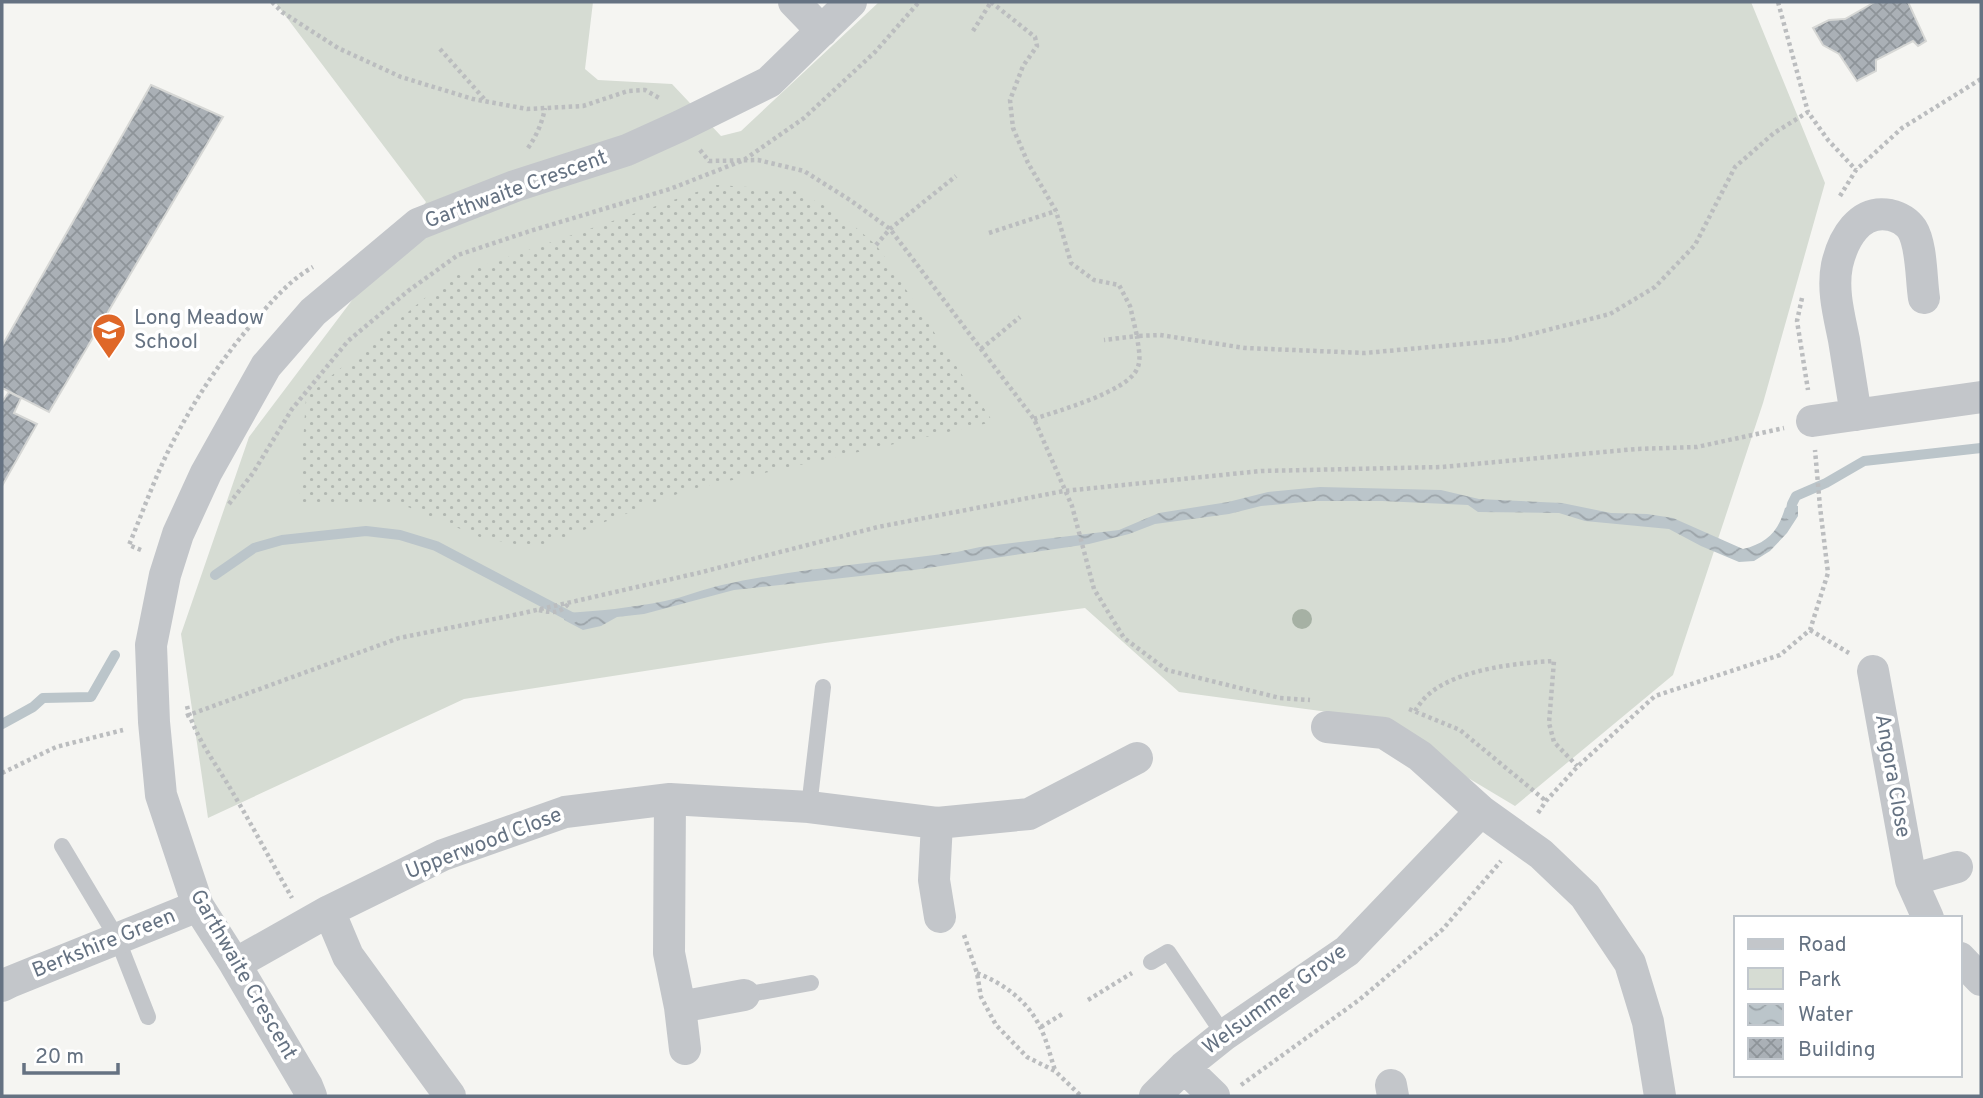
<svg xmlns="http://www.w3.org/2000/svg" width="1983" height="1098" font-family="Overpass,sans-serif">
<defs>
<pattern id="garden-dots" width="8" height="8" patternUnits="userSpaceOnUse" patternTransform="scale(1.75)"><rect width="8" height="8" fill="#d6dcd3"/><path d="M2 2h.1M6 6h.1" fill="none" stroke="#b1b7b1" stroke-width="1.8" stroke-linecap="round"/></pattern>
<pattern id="water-waves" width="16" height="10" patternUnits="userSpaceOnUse" patternTransform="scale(1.75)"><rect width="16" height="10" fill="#bbc5ca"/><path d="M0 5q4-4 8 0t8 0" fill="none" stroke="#9ca4a9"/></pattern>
<pattern id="building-cross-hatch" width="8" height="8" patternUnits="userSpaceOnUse" patternTransform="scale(1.75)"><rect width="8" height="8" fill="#aab0b6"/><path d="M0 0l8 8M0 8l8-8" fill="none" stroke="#8e9499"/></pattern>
</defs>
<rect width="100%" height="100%" fill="#f5f5f2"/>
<path fill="#d6dcd3" d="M275 2H593L585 69 598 80 672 84 721 136 741 131 879 2H1751L1825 183 1763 403 1673 675 1515 806 1366 717 1179 692 1085 608 825 643 464 699 208 818 181 634 249 437 426 202Z"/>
<path fill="url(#garden-dots)" d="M717 185 793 190 839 213 876 245 884 256 993 422 688 490 537 548 482 538 396 502 299 505 306 397 450 277Z"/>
<path fill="url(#water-waves)" d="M1320 487 1441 490 1479 499 1562 503 1611 513 1647 514 1673 518 1743 549C1767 543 1778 532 1785 508L1792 504 1798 506V516L1787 533 1770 551 1754 561 1739 562 1701 546 1669 529 1585 521 1559 513 1478 512 1468 505 1382 501H1314L1261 506 1229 514 1155 524 1129 534 1089 544 914 570 734 590 644 614 617 617 601 626 583 630 564 620V613C599 611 630 608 665 601 685 597 703 589 722 585 799 568 879 563 957 552L980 547 1119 530 1159 513 1228 502 1268 492Z"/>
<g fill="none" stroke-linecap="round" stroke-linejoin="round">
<path stroke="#bbc5ca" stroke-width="10" d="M1790 515 1792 504 1796 496 1826 483 1864 461 1981 448
M215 575 254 548 282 540 366 531 400 535 436 546 573 618
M2 724 33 707 43 698 91 697 115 655"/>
</g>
<path fill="url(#building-cross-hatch)" stroke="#d6d7d5" stroke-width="2" d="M1875 2H1908L1926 41 1918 46 1913 41 1876 60V71L1857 81 1839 54 1823 45 1813 28 1829 20 1845 19Z
M151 85 223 117 49 412 2 388V346Z
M9 392 21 398 14 413 37 424 2 486V402Z"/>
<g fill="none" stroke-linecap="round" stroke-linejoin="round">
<path stroke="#bbbdbf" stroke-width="4.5" stroke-dasharray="3.5 3.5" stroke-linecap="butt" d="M272 2 282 12 338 48 401 77 473 99 527 109 583 106 628 91 645 90 661 99
M991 2 1035 37 1037 46 1023 66 1010 100 1013 128 1028 163 1056 211 1071 263 1094 280 1119 285 1130 306 1137 336 1160 335 1245 348 1365 353 1508 340 1610 314 1655 287 1695 245 1735 167 1774 133 1808 112 1828 140 1856 170
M1778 2 1808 112
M973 31 991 2
M440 49 486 101
M528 148C537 135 542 123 545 108
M700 150 709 161 758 160 804 171 850 200 890 229 1034 419 1072 506 1094 589 1124 638 1167 670 1280 698 1310 700
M1840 196 1856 170 1902 128 1981 79
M989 233 1056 211
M876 245 890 229 956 176
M1802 298 1797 321 1808 390
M981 349 1020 317
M1034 419C1057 411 1127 392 1137 369 1142 359 1138 347 1137 336L1104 340
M229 504 253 473 292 409 348 341 408 291 458 255 530 231 670 189 744 160 804 118 875 52 919 2
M141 550 129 545C144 509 157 471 176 436 198 394 226 353 258 317 275 298 290 280 313 267
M539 610C552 613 560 614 569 603
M1810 630 1849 653
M187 706C195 738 217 765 233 793 253 827 272 863 292 898
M1409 709 1460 730 1546 801
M1415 711C1419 705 1423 699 1429 694 1458 669 1517 663 1554 661L1549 723 1554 742 1577 766
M186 716 399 638 519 614 698 573 878 527 1064 491 1261 471 1442 467 1636 449 1697 447 1784 428
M2 773 56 747 123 730
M1538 813 1546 801 1577 767 1655 696 1780 655 1810 630 1828 573 1820 507 1815 450
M964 935 977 973 981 997 996 1025 1027 1057 1055 1071 1081 1096
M977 973C1004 984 1027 1000 1040 1027 1047 1040 1050 1056 1055 1070
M1088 1000 1132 973
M1041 1027 1064 1013
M1241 1085 1359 1000 1443 929 1501 861"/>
<path stroke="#c3c6ca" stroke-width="16" d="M809 807 823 687
M62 846 117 938 148 1017
M1151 962 1168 952 1224 1035
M744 995 811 983"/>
<path stroke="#c3c6ca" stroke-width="32" d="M794 2 822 31
M1856 415C1852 390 1848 365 1844 340 1839 315 1832 290 1837 265 1843 239 1859 209 1890 215 1899 217 1907 222 1912 229 1922 245 1921 279 1924 298
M1812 421 1981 397
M1873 671 1911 880 1928 918
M1327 727 1384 733 1420 756 1481 811 1541 854 1585 896 1630 963 1648 1022 1660 1096
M670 799 669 953 680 1007 685 1049
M937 823 934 880 940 917
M1911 880 1957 867
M329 911 348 956 450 1096
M1960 958 1981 980
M235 964 329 911 443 855 565 812 670 799 809 807 937 823 1029 814 1137 758
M2 986 10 982 198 906
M680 1007 744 995
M1184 1067 1214 1096
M1391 1085 1393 1096
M311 1096 307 1086 235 964 198 906 161 795 154 722 151 645 165 575 178 534 206 473 266 366 313 312 418 224 515 186 627 150 680 126 769 82 851 2
M1155 1096 1184 1067 1224 1035 1347 951 1481 811"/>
</g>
<circle fill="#a6b1a4" cx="1302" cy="619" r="10"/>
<defs>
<g id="school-pin" transform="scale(1.75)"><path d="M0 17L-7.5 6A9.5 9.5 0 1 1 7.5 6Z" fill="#df6728" stroke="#fff"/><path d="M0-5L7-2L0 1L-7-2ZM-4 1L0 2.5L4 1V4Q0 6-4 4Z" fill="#fff"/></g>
</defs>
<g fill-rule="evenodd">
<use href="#school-pin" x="109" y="330"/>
</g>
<g text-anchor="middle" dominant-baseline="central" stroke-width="7" stroke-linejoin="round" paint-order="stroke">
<g font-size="21" fill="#657282" stroke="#fff">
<text transform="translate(516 190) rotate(-20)">Garthwaite Crescent</text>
<text transform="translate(1892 776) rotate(80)">Angora Close</text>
<text transform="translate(484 844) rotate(-21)">Upperwood Close</text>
<text transform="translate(104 944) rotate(-22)">Berkshire Green</text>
<text transform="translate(243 975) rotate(60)">Garthwaite Crescent</text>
<text transform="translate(1275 1000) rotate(-36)">Welsummer Grove</text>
</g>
<g font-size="21" fill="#657282" stroke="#fff" text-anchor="start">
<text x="134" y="318">Long Meadow<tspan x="134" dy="24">School</tspan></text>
</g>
</g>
<rect width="1983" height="1098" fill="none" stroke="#657282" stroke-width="7"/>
<rect x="1734" y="916" width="228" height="161" fill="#ffffff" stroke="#c1c7cd" stroke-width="2"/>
<rect x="1748" y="939" width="35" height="10" fill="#c3c6ca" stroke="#c1c7cd" stroke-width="2"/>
<text x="1798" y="951" font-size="21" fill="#657282">Road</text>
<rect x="1748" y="968" width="35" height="21" fill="#d6dcd3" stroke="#c1c7cd" stroke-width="2"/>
<text x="1798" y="986" font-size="21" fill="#657282">Park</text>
<rect x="1748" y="1004" width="35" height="21" fill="url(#water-waves)" stroke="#c1c7cd" stroke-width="2"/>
<text x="1798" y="1021" font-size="21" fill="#657282">Water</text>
<rect x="1748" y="1038" width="35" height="21" fill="url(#building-cross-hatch)" stroke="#c1c7cd" stroke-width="2"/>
<text x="1798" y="1056" font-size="21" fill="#657282">Building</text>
<path d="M24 1063v10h94v-10" fill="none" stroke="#657282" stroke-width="3.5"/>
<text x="35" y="1063" font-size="21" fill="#657282" stroke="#ffffff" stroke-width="5" paint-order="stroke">20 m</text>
</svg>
